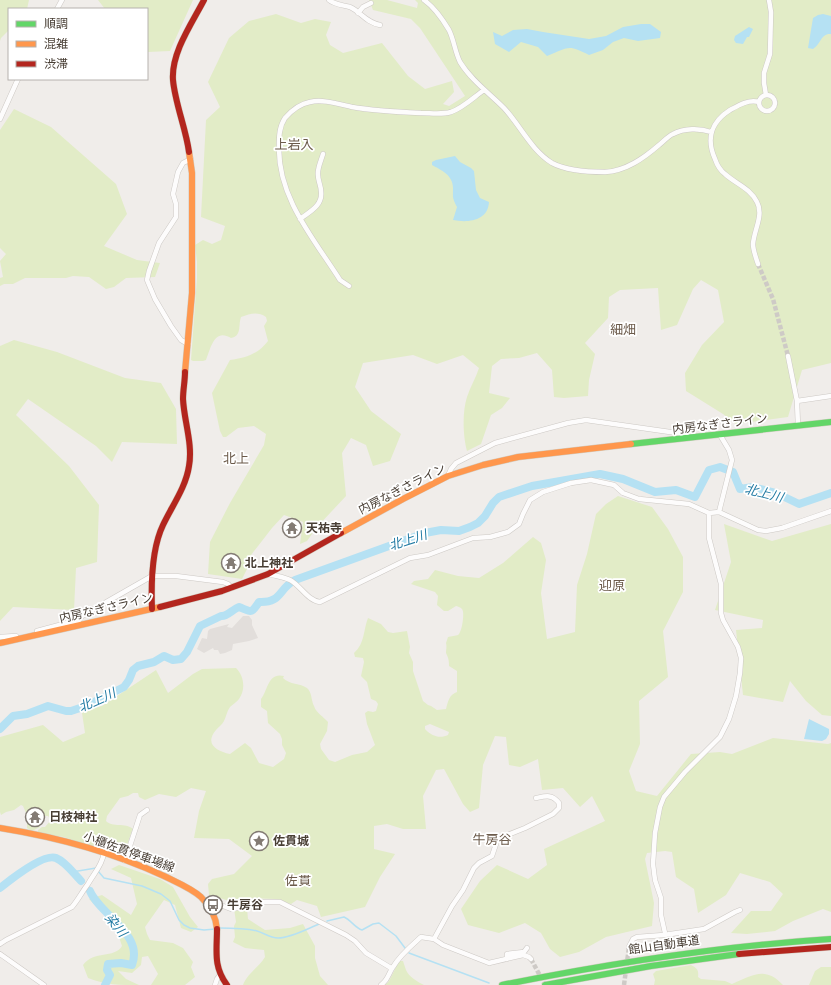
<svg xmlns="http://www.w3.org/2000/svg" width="831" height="985" font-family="'Public Sans','Noto Sans JP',sans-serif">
<rect width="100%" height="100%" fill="#f0edea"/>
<path fill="#e2ecc7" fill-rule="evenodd" d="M0 0H29L27 9H9V30L1 38 0 41Z
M98 0H193L170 51 148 52 147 9H105Z
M369 0H387L417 8 418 3 415 0H831V363L802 370 788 417 736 424 723 414 686 391 685 373 702 345 724 322 718 290 701 280 693 289 677 325 661 330 658 288 620 290 609 297 608 318 585 343 595 354 589 380 588 396 564 398 554 397 552 370 537 353 519 358 501 359 492 366 489 393 510 398 502 408 491 415 481 444 467 451C463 437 462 412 467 397 470 387 476 378 479 368L463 355 437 364 413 355 363 363 355 387 371 411 401 434 390 461 373 466 366 445 351 438 342 453 346 496 317 527 307 541 300 544 303 522 284 515 272 528 251 555 247 569 242 579 208 574 210 542 230 503 264 445 266 434 254 426 238 428 226 437H223L220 431 212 393 230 360C246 358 258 354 268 341L264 326 267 321 266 317C257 311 250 314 241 317 238 326 242 336 231 338 214 328 211 348 206 360L203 361H193L191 360 197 278V262L195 245 203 240 212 244 221 240 225 226 201 217 206 120 220 107 208 82 229 38 249 21 276 14 301 23 315 19 331 22 326 35 330 45 343 53 382 43 408 76 425 89 452 81 454 92 443 104 449 106 465 96 420 28 411 19 373 10Z
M14 109 51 127 116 184 127 214 104 246 137 260 160 263 155 277 126 278 114 287 106 289 89 277 73 276 66 278H25L13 284H4L0 286V278L3 277 0 261 6 254 0 248V130Z
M14 340 57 352 125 378 161 383 176 409 177 444 122 442 112 462 96 446 28 399 16 415 69 466 99 505 97 562 76 568 74 610 13 607 0 621V346Z
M618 496 652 507 668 529 683 557V592L663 631 668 677 639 701 640 744 629 771 636 791 657 796 691 754 720 752 732 754 773 738 828 744 831 743V912L823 909 793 921 775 931 747 934 731 933 751 911H771L783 894 770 882 740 873 726 895 698 913 694 889 676 877 672 852 665 851 647 853 645 859 654 903 652 926 606 937 579 952 560 957 550 949 541 933 525 923 499 933 468 925 461 909 480 881 497 865 528 879 547 865 544 849 605 821 592 796 580 807 563 788 542 790 538 759 520 767 509 765 506 737 495 736 483 765 479 808 470 812 463 804 444 769 436 770 423 796 426 829H403L387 824 374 826V849L395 854 380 877 365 907 321 917 317 906 297 900 291 904 275 899 246 898 248 919 265 930 290 928 303 924 315 946V958L320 976 328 985H243C247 974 259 967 265 957L264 950 245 948 233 942 235 937 234 926 236 922 233 902 209 895 208 884 212 879 234 874 252 856 229 839 194 838 199 811 206 791 191 788 176 797 159 794 145 800 139 797 138 793H133L128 796 120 798 107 816 106 821C113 828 125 822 133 829 127 840 130 852 112 854L64 837 42 834 38 833V830L42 827H45L51 820 48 816H45C42 819 39 822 40 827L32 831 27 828V822L26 821V813L23 806 21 805 14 810 6 812 1 815 0 812V737L43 725 63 742 85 733 82 713 87 708 102 706 156 670 168 693 193 674 202 669 236 668C244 676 246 689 239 699 237 702 233 704 230 707 227 711 226 717 224 721 222 725 218 727 216 730 204 744 217 751 230 754L245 743 251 748 259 763 273 767 284 759 286 753 282 745V739L280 734 268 723 267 711 261 707V699C268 690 268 672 284 676L283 678C290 685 300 683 307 688 312 692 311 700 314 706 316 713 324 717 328 722L327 731 320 744 321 749 329 760 335 762 352 755 367 752 375 745 367 724 365 713 368 711 373 712 376 711 378 704 376 701 371 699 367 682 361 676 364 662 363 658 355 657 354 653C365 643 363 631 368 618L381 624 388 632 393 633 407 631 410 647 409 653 413 662V671L423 701 428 705 431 706 437 710 446 709C448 701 449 695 457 692V671L449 666C449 660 448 657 446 653 446 649 447 647 446 643L448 637C451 636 456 636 458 635 462 632 465 612 462 609 460 607 459 607 456 606L448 611H444L437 605 438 596 435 592 411 584 414 581 428 579 435 570 458 576 479 578 503 563 533 537 541 543 546 560 541 593 547 639 575 632 577 585 587 554 596 514 606 504ZM430 724 449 732 448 735C440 739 431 736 425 729V726Z
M724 524 772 541 831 524V716L822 715 806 701 790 681 783 702 743 695 736 630 762 628 763 620 715 610 731 562Z
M119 865 160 879 173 887 190 917 198 927 191 932 181 928 175 905 164 900 145 927 147 934 150 940 173 943 183 948 193 962 191 967 195 977 185 985H151L158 974 148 956 142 957 141 965 132 973 118 971 126 979 139 985C121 985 105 985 88 978L83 965C94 950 114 959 122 946L119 937V919L104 914 89 899 102 895 131 915 137 904 131 878 111 869Z
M399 961H403C404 964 405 967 406 970 409 977 418 982 424 985H385L389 981Z
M691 965C697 968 699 970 698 977L701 979 725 981 732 984C753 975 765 966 783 985H654L655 980 653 974 656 971Z
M821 967H831V985H809L815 971Z"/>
<path fill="#e2dedb" d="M243 616H249L252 620V625L258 638 249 641 233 644 232 650 225 653 220 654 218 650H214L213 648 204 653 197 649 202 638 207 639 208 631 210 629 229 624 227 627 232 628Z"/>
<path fill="#b5e1f3" d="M823 14 831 16V34C821 33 821 44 813 49L808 48 813 18 818 15Z
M641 24H650L661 32 660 38 638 41 624 38 613 42 603 50 589 55C568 44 569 47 547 56L538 47 521 42 509 52 495 44 493 32 502 36 513 30 527 29 543 32 589 39 606 36 623 27Z
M749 27 753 29 749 37H747L743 44 736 43 734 40 735 36Z
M455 156 460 162 471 168 474 171 476 190 480 198 489 202C488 221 468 223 453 220L457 207C452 197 453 198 453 188 453 175 441 170 432 165V162L436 160Z
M809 719 829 729V734L826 739 822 741 804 739Z"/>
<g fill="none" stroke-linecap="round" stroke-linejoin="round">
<path stroke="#b5e1f3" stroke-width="1.5" d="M98 871 104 878 142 886 161 894 170 901 179 920 184 925 190 928 204 930 215 929
M72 872 96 868
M327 921 344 917C351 920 355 928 362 930L373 924 379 923 396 936 405 948
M219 928C232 928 245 928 257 931 264 933 270 938 278 938 291 938 307 929 319 924
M409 953 489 983"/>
<path stroke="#b5e1f3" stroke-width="8" d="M0 729 13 716 27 714 48 706 66 711H71L86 706 124 687 129 680 133 670 138 666 154 662 164 656 173 660 181 659 187 652 200 626 221 616C227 617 233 609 239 607 252 612 251 614 259 602 282 603 278 589 295 580L425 533 441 530 459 531 470 527 478 523 485 516 493 503 499 497 532 486 600 474 623 479 655 492 676 490 695 497 709 470 720 467 733 472 740 489 753 487 776 493 799 504 831 493
M0 888C10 880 44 853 56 858 66 862 74 874 81 881
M90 891C100 915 144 934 132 965L121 963 108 964 107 970 110 975 105 985"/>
<path stroke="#cecac6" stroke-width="4.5" stroke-dasharray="4.5 2" stroke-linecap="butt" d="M758 264 773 299 788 356
M531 959 545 985
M624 985 629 947"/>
<g stroke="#cdc9c5" stroke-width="5.5">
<path id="street" d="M329 0C335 5 343 5 350 7 361 12 365 22 380 25
M424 0C434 7 443 20 449 30 454 40 455 52 460 62 471 80 489 93 504 108 520 125 531 150 552 163 567 171 588 172 605 172 626 171 644 158 659 145 663 142 668 136 673 134 684 128 700 128 711 132
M57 9 62 0
M358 13 363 7 371 3
M759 103a8 8 0 1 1 16 0a8 8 0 1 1-16 0Z
M766 95 764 83V73L770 54 771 12 769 0
M0 119 18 79
M300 219C311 211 323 205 321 191 321 186 318 181 318 175 317 169 321 161 323 154
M758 264C756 258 753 250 753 244 754 230 764 215 757 202 750 188 736 184 725 174 721 171 717 165 715 159 706 139 711 122 730 110 739 105 749 99 759 102
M349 286 340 280C314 239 278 198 279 147 279 137 279 127 285 118 292 110 299 104 310 102 323 99 338 104 352 107 375 111 398 112 421 113 431 113 441 115 451 112 463 108 474 97 484 90
M188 344 181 340 171 326 155 299 147 280 149 271 159 243 176 217V204L173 194 178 172 183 163 191 159
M788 356 797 401 798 426
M797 401 831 396
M448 476 451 469 456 463 495 443 568 423 586 420 684 434 689 437
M719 512 732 460 729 450 720 435
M269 574C275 576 284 577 290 580 300 585 308 601 320 602L410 558 428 555 473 538 490 537 508 532 519 524 523 514 530 500 543 492 571 483 591 480 614 485 623 493 639 499 689 504 709 513 719 512 758 530 766 531 782 528 831 511
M75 626 82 616 152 576H176L223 582 228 584 232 588
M37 631 78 620
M0 637 16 636
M125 861 140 815 147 810
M206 903 218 904 231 909 237 908 263 902H280L346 935 355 941 366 953 391 968
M664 935 704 929 735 912 740 910
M434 939 452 906 463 890 474 868 479 863 492 856 497 841 500 838 525 828 553 814 559 808V803C552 794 546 796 536 798
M0 944 6 940 72 907C78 900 82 892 88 884 94 873 102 866 104 853
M629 947 633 939 637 937 664 935 665 933 661 915V898L655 880 653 864 655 833 660 807 664 797 685 772 720 737 729 719 736 696 740 673 741 658 738 647 723 620 721 613V584L709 538V513
M0 954 44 985
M507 959V954L524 952 527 948
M215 985 217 979 220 975
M381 985C389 979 388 974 393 967 400 955 411 946 421 937L434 939 443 945 489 963 523 955 529 957 531 959"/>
</g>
<g stroke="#d2ccc1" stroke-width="7">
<path id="fast" d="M631 444 831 422
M502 985C611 963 720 946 831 939
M545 985 651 966 739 954"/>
</g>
<g stroke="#d2ccc1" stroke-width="7">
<path id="slow" d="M185 372 192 293V173L189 152
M341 533 403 499 448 476 483 465 518 457 631 444
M0 643 160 607
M0 828C56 837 112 852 164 876 176 882 191 888 201 897 210 906 216 916 217 929"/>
</g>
<g stroke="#d2ccc1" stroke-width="7">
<path id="jam" d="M189 152C186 129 175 103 173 80 171 53 192 23 204 0
M160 607 222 591 268 574 341 533
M152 609C151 583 152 548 163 525 172 506 186 487 189 466 193 444 184 421 183 399 183 390 185 381 185 372
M217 929C217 951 213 966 227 985
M739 954 831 947"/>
</g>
<use href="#street" stroke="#fdfcfc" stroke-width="4.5"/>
<use href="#fast" stroke="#63d668" stroke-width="6"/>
<use href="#slow" stroke="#ff974d" stroke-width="6"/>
<use href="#jam" stroke="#b3261e" stroke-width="6"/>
</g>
<defs>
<g id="temple-ring" transform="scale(1)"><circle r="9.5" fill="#fff" stroke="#837b74" stroke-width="1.5"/><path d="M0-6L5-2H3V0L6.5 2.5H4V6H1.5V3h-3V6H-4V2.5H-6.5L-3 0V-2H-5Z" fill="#837b74"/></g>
<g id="sight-ring" transform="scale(1)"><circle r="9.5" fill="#fff" stroke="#837b74" stroke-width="1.5"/><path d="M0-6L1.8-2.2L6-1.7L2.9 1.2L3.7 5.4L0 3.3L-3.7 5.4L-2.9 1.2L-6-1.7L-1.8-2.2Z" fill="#837b74"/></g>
<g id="bus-ring" transform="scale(1)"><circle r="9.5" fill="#fff" stroke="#837b74" stroke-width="1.5"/><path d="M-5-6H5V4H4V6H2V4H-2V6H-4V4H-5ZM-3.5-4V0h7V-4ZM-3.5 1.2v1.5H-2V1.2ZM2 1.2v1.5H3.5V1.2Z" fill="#837b74"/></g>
</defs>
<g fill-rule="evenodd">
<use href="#temple-ring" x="292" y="528"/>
<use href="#temple-ring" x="231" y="563"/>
<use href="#temple-ring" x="35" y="817"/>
<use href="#sight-ring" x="259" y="841"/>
<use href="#bus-ring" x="213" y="905"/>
</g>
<g text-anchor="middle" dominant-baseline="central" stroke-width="3.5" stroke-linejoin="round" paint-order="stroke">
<g font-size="12" fill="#483e34" stroke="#fff">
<text transform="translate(720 424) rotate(-7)">内房なぎさライン</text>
<text transform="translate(402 489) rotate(-27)">内房なぎさライン</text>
<text transform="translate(106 608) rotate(-13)">内房なぎさライン</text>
<text transform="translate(129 852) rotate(20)">小櫃佐貫停車場線</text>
<text transform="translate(664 945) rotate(-8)">館山自動車道</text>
</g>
<g font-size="12" font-weight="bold" fill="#483e34" stroke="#fff" text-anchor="start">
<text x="306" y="528">天祐寺</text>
<text x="245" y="563">北上神社</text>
<text x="49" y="817">日枝神社</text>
<text x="273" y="841">佐貫城</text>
<text x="227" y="905">牛房谷</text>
</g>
<g font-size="13" fill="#6c5b4b" stroke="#fff">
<text x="294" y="144">上岩入</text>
<text x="623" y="329">細畑</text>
<text x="236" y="458">北上</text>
<text x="612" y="585">迎原</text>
<text x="492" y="839">牛房谷</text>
<text x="298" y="880">佐貫</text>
</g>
<g font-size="13" font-style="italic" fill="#217aa3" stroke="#fff">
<text transform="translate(764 493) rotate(14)">北上川</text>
<text transform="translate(408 540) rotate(-18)">北上川</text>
<text transform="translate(97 700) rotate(-24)">北上川</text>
<text transform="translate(116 925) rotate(50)">染川</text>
</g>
</g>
<rect x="8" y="8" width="140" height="72" fill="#ffffff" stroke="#b6b2ae"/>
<rect x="16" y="21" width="20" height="6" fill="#63d668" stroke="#b6b2ae"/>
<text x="44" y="28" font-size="12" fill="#483e34">順調</text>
<rect x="16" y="41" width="20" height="6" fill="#ff974d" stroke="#b6b2ae"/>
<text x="44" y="48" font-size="12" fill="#483e34">混雑</text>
<rect x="16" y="61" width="20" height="6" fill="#b3261e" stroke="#b6b2ae"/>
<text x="44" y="68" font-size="12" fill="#483e34">渋滞</text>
</svg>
